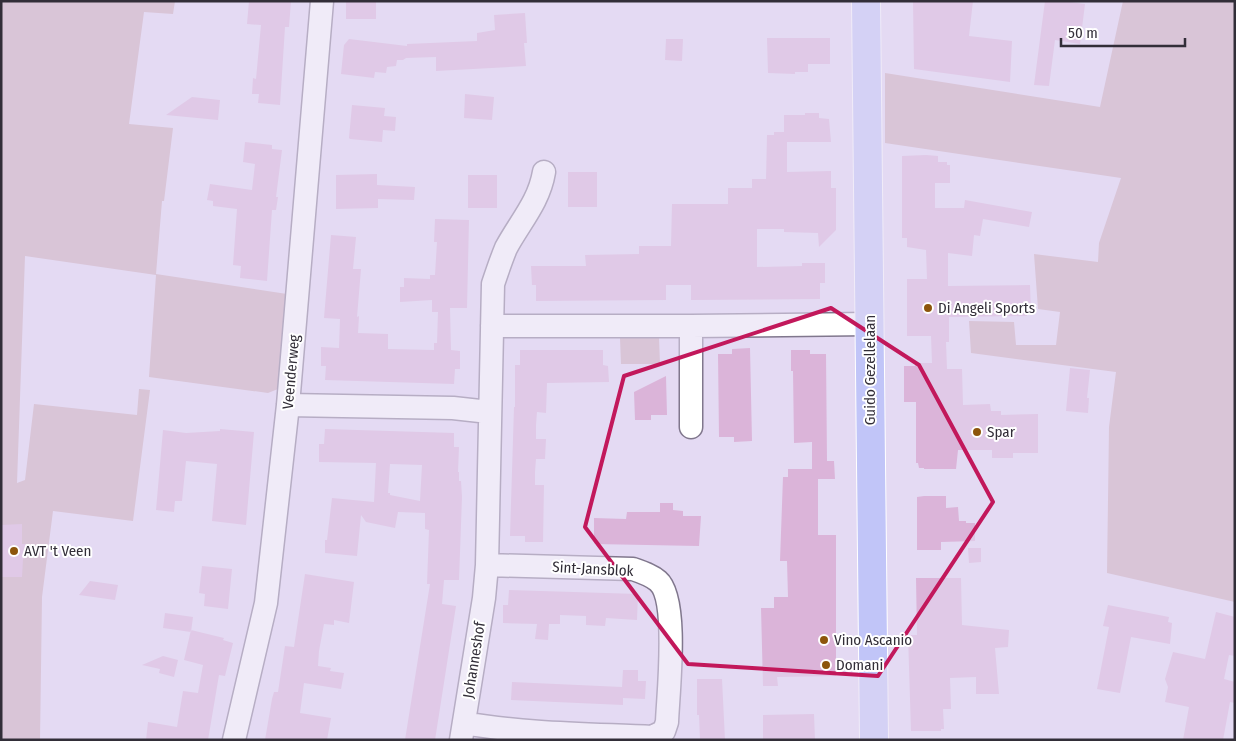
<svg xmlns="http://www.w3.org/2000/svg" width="1236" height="741" font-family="'Fira Sans Condensed',sans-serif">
<rect width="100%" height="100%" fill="#e4daf3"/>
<path fill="#ccaab7" d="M1 1H175L173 14 144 12 129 124 173 128 164 201H162L156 274 287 294 278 389 268 393 149 377 156 275 25 256 17 483 25 480 34 404 137 415 139 389 150 390 133 521 53 511 42 597 40 740H1Z
M1123 1H1235V602L1107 573 1109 427 1116 372 971 353 969 321 1014 322 1016 345H1056L1060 312 1038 309 1034 254 1098 262 1099 243 1121 178 885 143V73L1100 107Z
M620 338H659L660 364H621Z"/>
<path fill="#dbb4d9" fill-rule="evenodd" d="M249 1H291L289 27H285L280 105 258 103 259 94H252L253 78 256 79 261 25 247 24Z
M346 1H376V19H346Z
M913 1H973L969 36 1012 41 1010 82 914 69Z
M1045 1H1062L1085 4 1080 44 1055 40 1049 86 1034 85Z
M525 13 527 43H524L526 66 436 71V57L406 58 403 60H397L396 66 387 67 386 73 375 72 374 78 341 74 344 45 349 39 407 46V44L477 41V33L495 30 494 15Z
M767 38H830V64H808V72H795V74L768 73Z
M666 39H683L682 61 665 60Z
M465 94 494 97 492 120 464 118Z
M192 97 220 100 218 120 166 115Z
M352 105 385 108 384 116 396 117 395 131 383 130 382 142 350 139 349 138Z
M805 113H819V118L829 119 831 142H787V172L831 171V188H836V230L819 247 818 233 784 232V229H757V267L802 266V263H825V283H820V299L691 300V285H666V300L536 301V285H532L531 266H586L585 255 639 254V246H671L672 204H728V188H752V179H766L767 135H774V132H784V115H805Z
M245 142 272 145V149L282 150 276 197H278L276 210H272L267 281 240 278 241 266 233 265 237 209 213 206V201L207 200 210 184 252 190 255 164 243 162Z
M926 155 938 156V162H947V165H950V183H935V208H964L965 200 1032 212 1029 227 983 219 980 236 974 235 972 256 948 253V286L1030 285 1031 314H1027V316L949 317V342H946L947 369H962L963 405 990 404 991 411H1001V415L1038 414V453H1013V458H992V450H958L956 469H924V468H919L918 463H916V402H904V366H915V363H932L931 336H907V279H927L926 250 907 247V238H902V156Z
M568 172H597V207H568Z
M377 174V185L415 187 414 200 378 199V208L336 209V175Z
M468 175H497V208H468Z
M435 219 469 220 467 308H450L451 350 460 351V369H455L454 384 325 380 326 366H321V347L339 348 340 319 324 318 331 235 356 237 353 269H361L357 317 359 316 358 333 388 334V349L434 350V343H437L438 312H432V300L400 302V287H404V278L430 279V275H435L437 242H434Z
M750 348 752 441 734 442V437H719L718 354H732V349Z
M520 350H603V365L608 366 609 382 547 383 546 413 537 412 536 425V439H546L545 459H536L535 472V485H544L543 542H525V536H510L514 407H515V365H520Z
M791 350H810V354H826L827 461H834L835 479H818V535H836V676L777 677 778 686H763L761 608H774V597H788L787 561H780L783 477H788V469H812V442L794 443 793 371H791Z
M1070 368 1090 370 1087 398H1089L1088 413 1066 411Z
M666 376 667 415H651V420H635L634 392Z
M220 429 254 432 246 525 212 521 217 464 186 461 182 501H175L174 512 156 510 163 430 186 433 220 431Z
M325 429 454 433V447H459L458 472H459V481H461L462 497 459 580H444L442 604 456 606 435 740H405L430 584H427L429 530 425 529V513L398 512 395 528 366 522 361 515 357 556 325 553V540H327L332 498 374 502 376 463 319 462V444H324ZM390 464 422 465 420 501 390 495V493H388Z
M924 496H946V508L958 507 959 521H966V523H975V541L941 542V550H917V497Z
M660 503H673V510L683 511V516H701L699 546 594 544V518L626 519 627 512H660Z
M22 524V544H26V558L23 559 22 577H1V525Z
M968 548H981V562L969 563Z
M202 566 232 569 228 609 204 606 205 594 199 593Z
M305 574 354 582 349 623 334 620V625L324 624 319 651 318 666 331 668 330 671 344 673 341 689 304 683 300 713 331 718 327 740H265L272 699 274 692H278L285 646 294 647Z
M916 578H961L962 625 1009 630 1008 647 995 648 999 694H976V677L950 678 951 709H943L944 729H941V731H911L908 635H917Z
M90 581 118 585 115 600 79 595Z
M509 590 638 594 637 620 606 618 605 626 586 625V616L560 615V624H549L548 640 535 639 537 624 503 623V605H508Z
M1108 605 1169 617 1168 622 1172 623 1170 644 1131 637 1120 693 1097 689 1109 627 1103 626Z
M1216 612 1235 617V656L1229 655 1224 679 1235 682V703L1230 702 1223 740H1183L1189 707 1165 702 1168 687 1165 679 1173 652 1205 659Z
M165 613 193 617 191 632 163 628Z
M191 630 224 638 223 640 233 643 225 676 219 675 208 740H146L148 722 177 727 183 691 198 693 203 665 184 660Z
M163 656 178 660 174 677 159 673 160 669 142 665Z
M623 670H638V681H646L645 699 623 698V705L511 700 512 682 622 687Z
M697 679H722L725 740H700L699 715H697Z
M814 714 815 740H763V715Z"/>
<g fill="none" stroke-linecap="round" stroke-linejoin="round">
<g stroke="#80778d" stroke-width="25">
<path id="minor" d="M492 326H691
M288 405 453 408 489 412
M691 427V326L870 324
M464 723C526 734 589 734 652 737L664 731 667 722C668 694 679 599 658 581 651 575 642 572 633 569L487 565
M234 740 266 603 288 405 322 1
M461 740 484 598 487 565 493 284C497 272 501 260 506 248 520 222 539 202 544 172"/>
</g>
<g stroke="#fff" stroke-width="30">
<path id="major" d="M866 1 874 740"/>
</g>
<use href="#minor" stroke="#fff" stroke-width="22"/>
<use href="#major" stroke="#c1c5f8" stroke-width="28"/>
</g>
<path d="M0 0H1236V741H0ZM831 308 919 365 993 502 878 676 688 664 585 527 624 376Z" fill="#e4daf3" fill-opacity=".55" fill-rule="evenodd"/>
<path fill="none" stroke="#c2185b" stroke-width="4" stroke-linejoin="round" d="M831 308 919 365 993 502 878 676 688 664 585 527 624 376Z"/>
<g fill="#8d550c" stroke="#fff" stroke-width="2">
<circle cx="928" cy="308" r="5"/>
<circle cx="977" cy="432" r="5"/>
<circle cx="14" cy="551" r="5"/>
<circle cx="824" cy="640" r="5"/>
<circle cx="826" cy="665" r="5"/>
</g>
<g text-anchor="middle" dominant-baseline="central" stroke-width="4" stroke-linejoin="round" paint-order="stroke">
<g font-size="15" fill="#322e38" stroke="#fff" text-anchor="start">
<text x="938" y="308">Di Angeli Sports</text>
<text x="987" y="432">Spar</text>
<text x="24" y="551">AVT 't Veen</text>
<text x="834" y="640">Vino Ascanio</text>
<text x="836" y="665">Domani</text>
</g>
<g font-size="15" fill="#322e38" stroke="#fff">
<text transform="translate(870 370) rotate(-90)">Guido Gezellelaan</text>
<text transform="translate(291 372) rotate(-85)">Veenderweg</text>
<text transform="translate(593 569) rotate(3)">Sint-Jansblok</text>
<text transform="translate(474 660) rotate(-81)">Johanneshof</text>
</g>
</g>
<rect width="1236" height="741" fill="none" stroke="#322e38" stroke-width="5"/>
<path d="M1061 38v8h124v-8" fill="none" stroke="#322e38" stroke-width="2.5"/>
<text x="1068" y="38" font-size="15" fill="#322e38" stroke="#ffffff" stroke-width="4" paint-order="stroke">50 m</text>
</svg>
